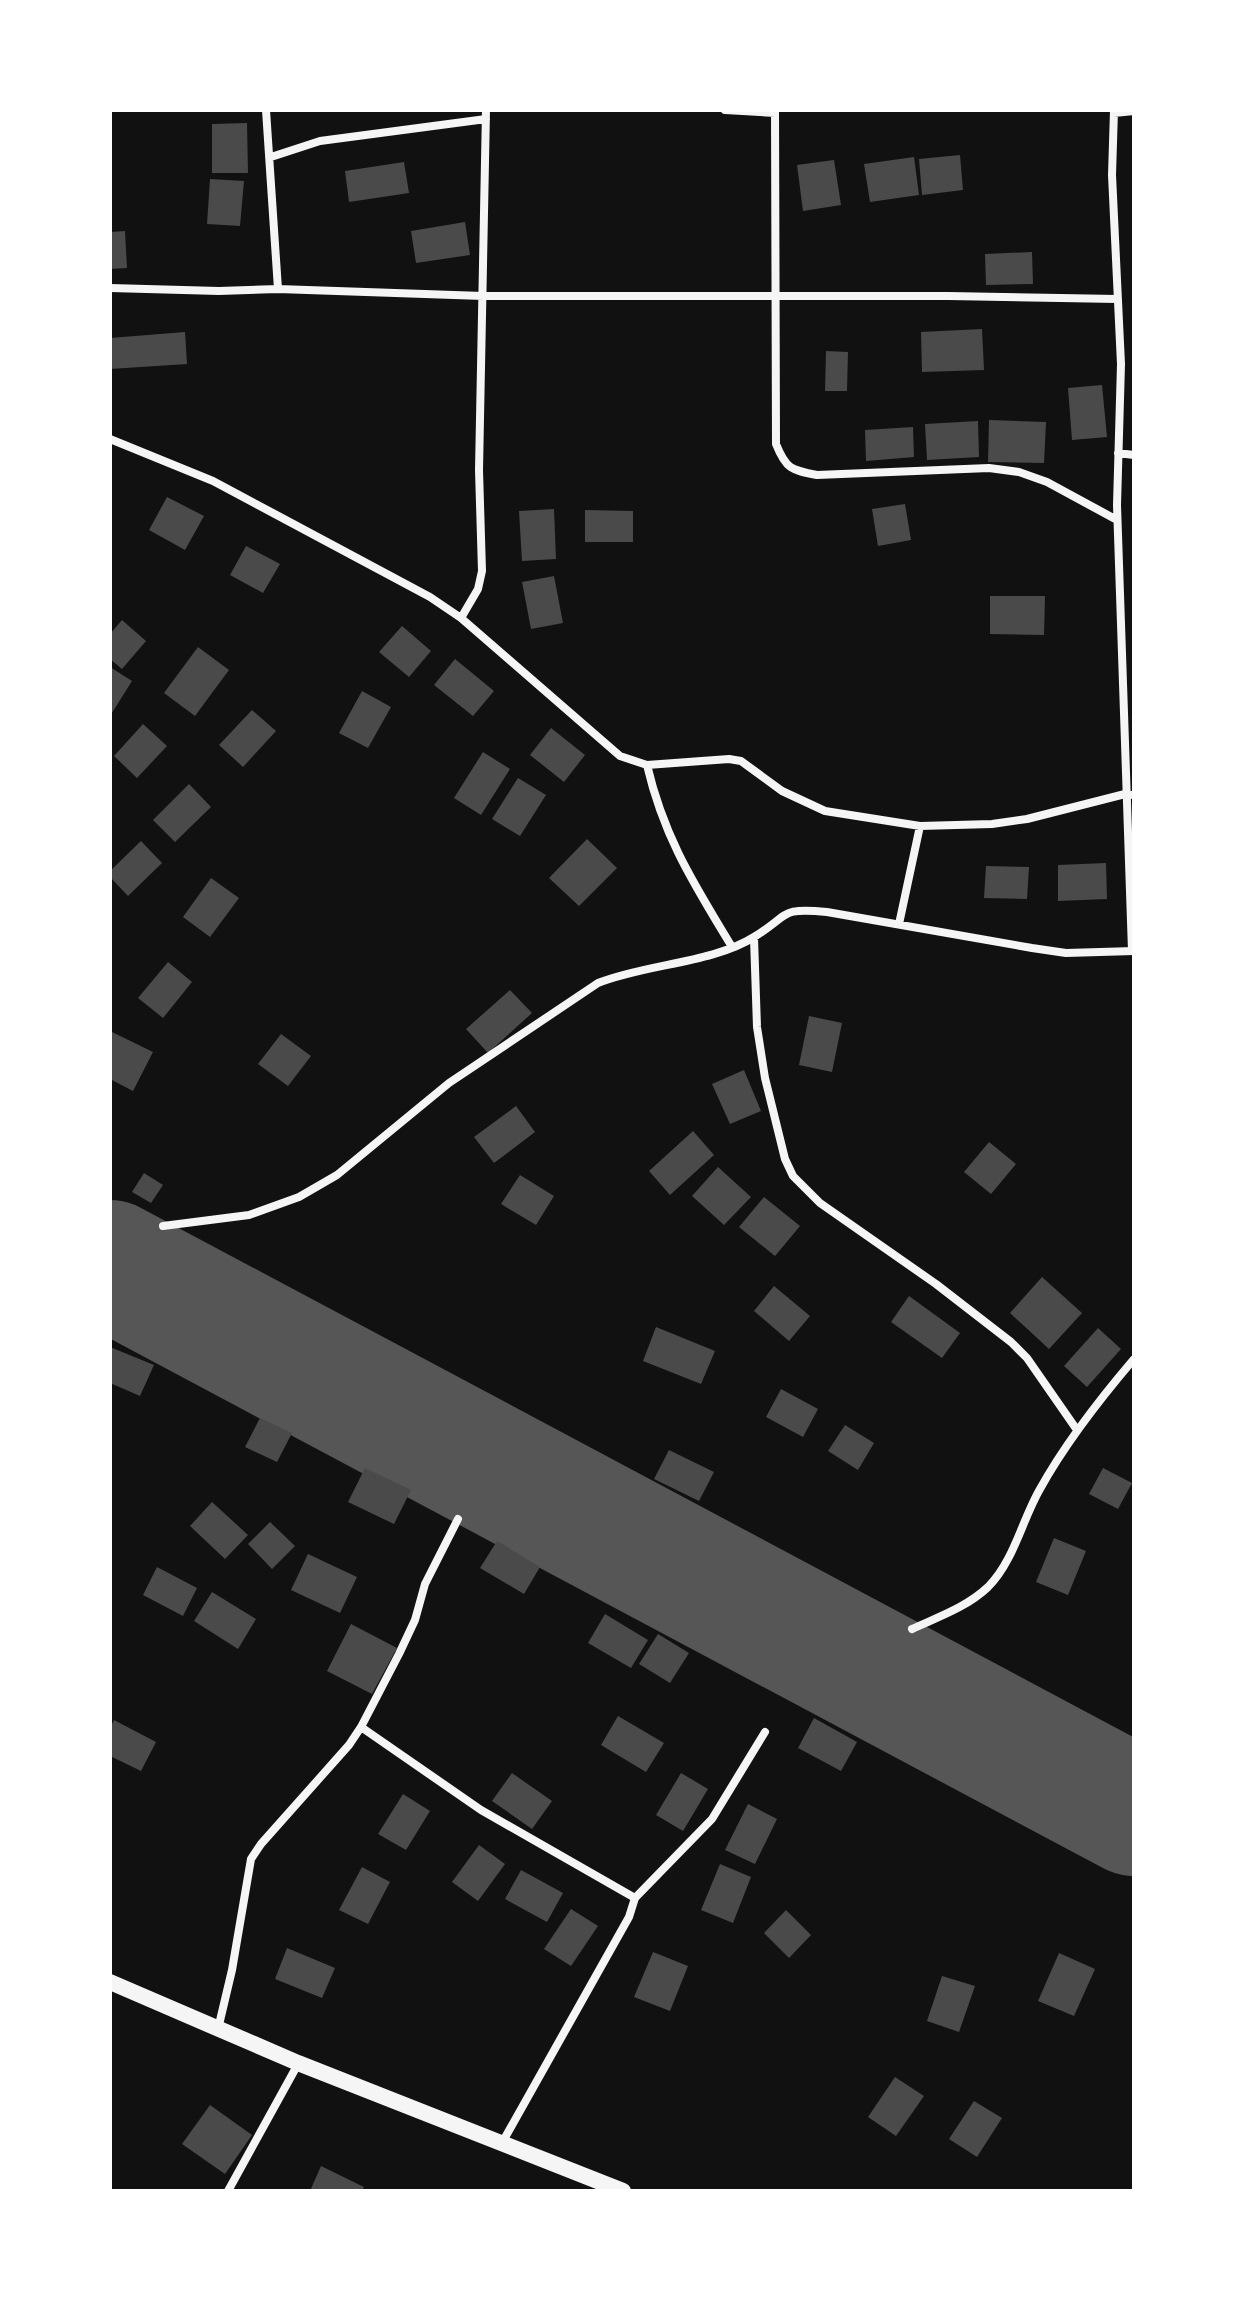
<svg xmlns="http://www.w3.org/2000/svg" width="1244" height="2301" font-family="'Fira Sans',sans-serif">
<rect width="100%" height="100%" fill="#111"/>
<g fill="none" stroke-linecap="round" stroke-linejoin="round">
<path stroke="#565656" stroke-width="130" d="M110 1265 1134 1811"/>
</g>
<path fill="#4a4a4a" d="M247 123 248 173H212V124Z
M960 155 963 190 922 195 919 159Z
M914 157 919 195 870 202 864 164Z
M834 160 841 205 803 211 797 165Z
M404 162 409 193 349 202 345 171Z
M210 179 244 181 240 226 207 224Z
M465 222 470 255 416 263 411 231Z
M125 231 127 268 110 269V232Z
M1032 252 1033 284 986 285 985 254Z
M982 329 984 370 922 372 921 332Z
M185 332 187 364 110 369V338Z
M826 351 848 352 847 391H825Z
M1102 385 1107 437 1072 440 1068 388Z
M989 420 1046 422 1044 463 988 462Z
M978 421 979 457 927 460 925 424Z
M913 427 914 457 866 461 865 430Z
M167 497 204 516 185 550 149 530Z
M905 504 911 540 878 546 872 509Z
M554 509 556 559 522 561 519 511Z
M585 510 633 511V542H585Z
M246 546 280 564 263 593 230 575Z
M554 576 563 623 531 629 522 582Z
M990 596H1045L1044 635 990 634Z
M122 620 146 641 122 669 110 659V634Z
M402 626 431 651 409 677 379 652Z
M198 647 229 670 195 716 164 693Z
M455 659 494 691 473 716 434 685Z
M110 667 132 681 110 716Z
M362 691 391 707 368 748 339 733Z
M252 710 276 731 243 767 219 745Z
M143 724 167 746 137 778 114 756Z
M551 728 585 755 564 782 530 755Z
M483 752 510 769 481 815 454 798Z
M518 778 546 795 520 836 492 819Z
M189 784 211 807 175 842 153 820Z
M587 839 617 868 579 906 549 878Z
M141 841 162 863 128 896 110 877V871Z
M1106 863 1107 899 1058 901V865Z
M986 866 1029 867 1027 899 984 898Z
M211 878 239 898 210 937 183 917Z
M168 962 192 982 163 1018 138 998Z
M510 990 532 1013 488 1053 466 1029Z
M809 1016 842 1023 832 1072 799 1065Z
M110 1031 153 1052 133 1091 110 1079Z
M281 1034 311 1056 288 1086 258 1064Z
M744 1070 761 1111 730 1124 712 1084Z
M516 1106 535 1132 494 1163 474 1137Z
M693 1131 714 1155 670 1195 649 1171Z
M989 1142 1016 1164 991 1194 964 1172Z
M718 1167 751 1197 724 1225 692 1196Z
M144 1173 163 1185 151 1203 132 1192Z
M520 1175 554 1196 536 1225 501 1204Z
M764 1197 800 1226 775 1256 739 1227Z
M1042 1277 1082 1313 1049 1349 1010 1313Z
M774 1286 810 1316 789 1341 754 1311Z
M909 1296 960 1333 942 1358 891 1322Z
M656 1327 715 1351 701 1384 643 1361Z
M1098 1328 1121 1349 1087 1387 1064 1366Z
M110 1347 154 1365 140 1396 110 1383Z
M781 1389 818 1409 803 1437 766 1417Z
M260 1418 292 1433 277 1462 245 1447Z
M845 1425 874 1443 858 1470 828 1451Z
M669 1450 714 1472 699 1501 654 1479Z
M365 1468 411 1490 394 1524 348 1502Z
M1103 1468 1132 1483 1118 1509 1089 1494Z
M212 1502 248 1535 225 1559 190 1526Z
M270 1522 295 1546 272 1569 248 1544Z
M1054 1538 1086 1551 1068 1595 1036 1582Z
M497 1541 540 1567 524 1594 480 1568Z
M308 1554 357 1577 340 1613 291 1590Z
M157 1567 197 1588 183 1616 143 1595Z
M212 1592 256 1619 238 1649 194 1621Z
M605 1614 648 1640 631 1668 588 1643Z
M351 1624 397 1648 372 1694 327 1671Z
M658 1634 689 1653 670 1683 639 1664Z
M618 1716 664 1743 646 1772 601 1745Z
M814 1718 857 1742 841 1771 798 1748Z
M114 1720 156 1742 141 1771 110 1756V1728Z
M512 1773 552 1801 532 1829 492 1801Z
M681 1773 708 1789 683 1831 656 1815Z
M403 1794 430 1811 406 1850 378 1834Z
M748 1804 777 1819 755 1864 725 1850Z
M479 1845 505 1864 478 1901 452 1882Z
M720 1864 751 1877 733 1923 701 1910Z
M362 1867 390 1882 368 1924 339 1910Z
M521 1870 563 1893 547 1922 505 1899Z
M571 1909 598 1926 571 1966 544 1949Z
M786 1910 811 1935 789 1958 764 1933Z
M287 1948 335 1968 322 1998 275 1979Z
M653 1952 688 1966 670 2011 634 1997Z
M1059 1953 1095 1969 1074 2016 1038 2001Z
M942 1976 975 1986 959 2032 927 2021Z
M895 2077 924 2096 896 2136 868 2117Z
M974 2101 1002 2118 977 2157 949 2139Z
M210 2105 252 2135 225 2174 182 2144Z
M321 2166 364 2187 362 2191H310Z"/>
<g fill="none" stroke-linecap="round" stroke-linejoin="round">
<path stroke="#f5f5f5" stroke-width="8" d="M725 110 775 113
M775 110 776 444C786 469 791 470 817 475L989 468 1019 472 1047 482 1117 520
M1114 110 1112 175 1121 364 1117 505 1132 951
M1114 113 1134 111
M271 157 320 141 486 119
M110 288 219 291 278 289 266 110
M278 289 483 296H948L1118 299
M110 439 213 481 430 597 461 618 620 756 647 765 729 759 741 761 782 791 825 811 920 826 992 824 1027 819 1125 794 1134 795
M1118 453 1134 455
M461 618 478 589 482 571 479 470 486 110
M647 765C664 838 694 884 732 947
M899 924 920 826
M754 938 757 1027 765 1078 785 1159 793 1176 820 1203 936 1284 1011 1342 1027 1358 1077 1430
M163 1226 249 1215 299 1197 337 1175 449 1083 598 983C645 964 713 963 754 937 790 915 779 907 827 912L1032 948 1066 953 1134 951
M912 1629C938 1617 967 1607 988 1587 1014 1561 1022 1520 1040 1489 1066 1442 1099 1400 1134 1359
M361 1727 481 1810 635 1898
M218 2029 232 1970 251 1859 261 1844 349 1745 361 1727 399 1654 415 1620 425 1584 458 1519
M502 2143 629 1917 635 1898 712 1819 765 1732
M228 2191 298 2064"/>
<path stroke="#f5f5f5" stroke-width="16" d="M110 1982 298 2063 623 2191"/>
</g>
<rect width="1244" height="2301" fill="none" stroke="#ffffff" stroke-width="224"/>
</svg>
